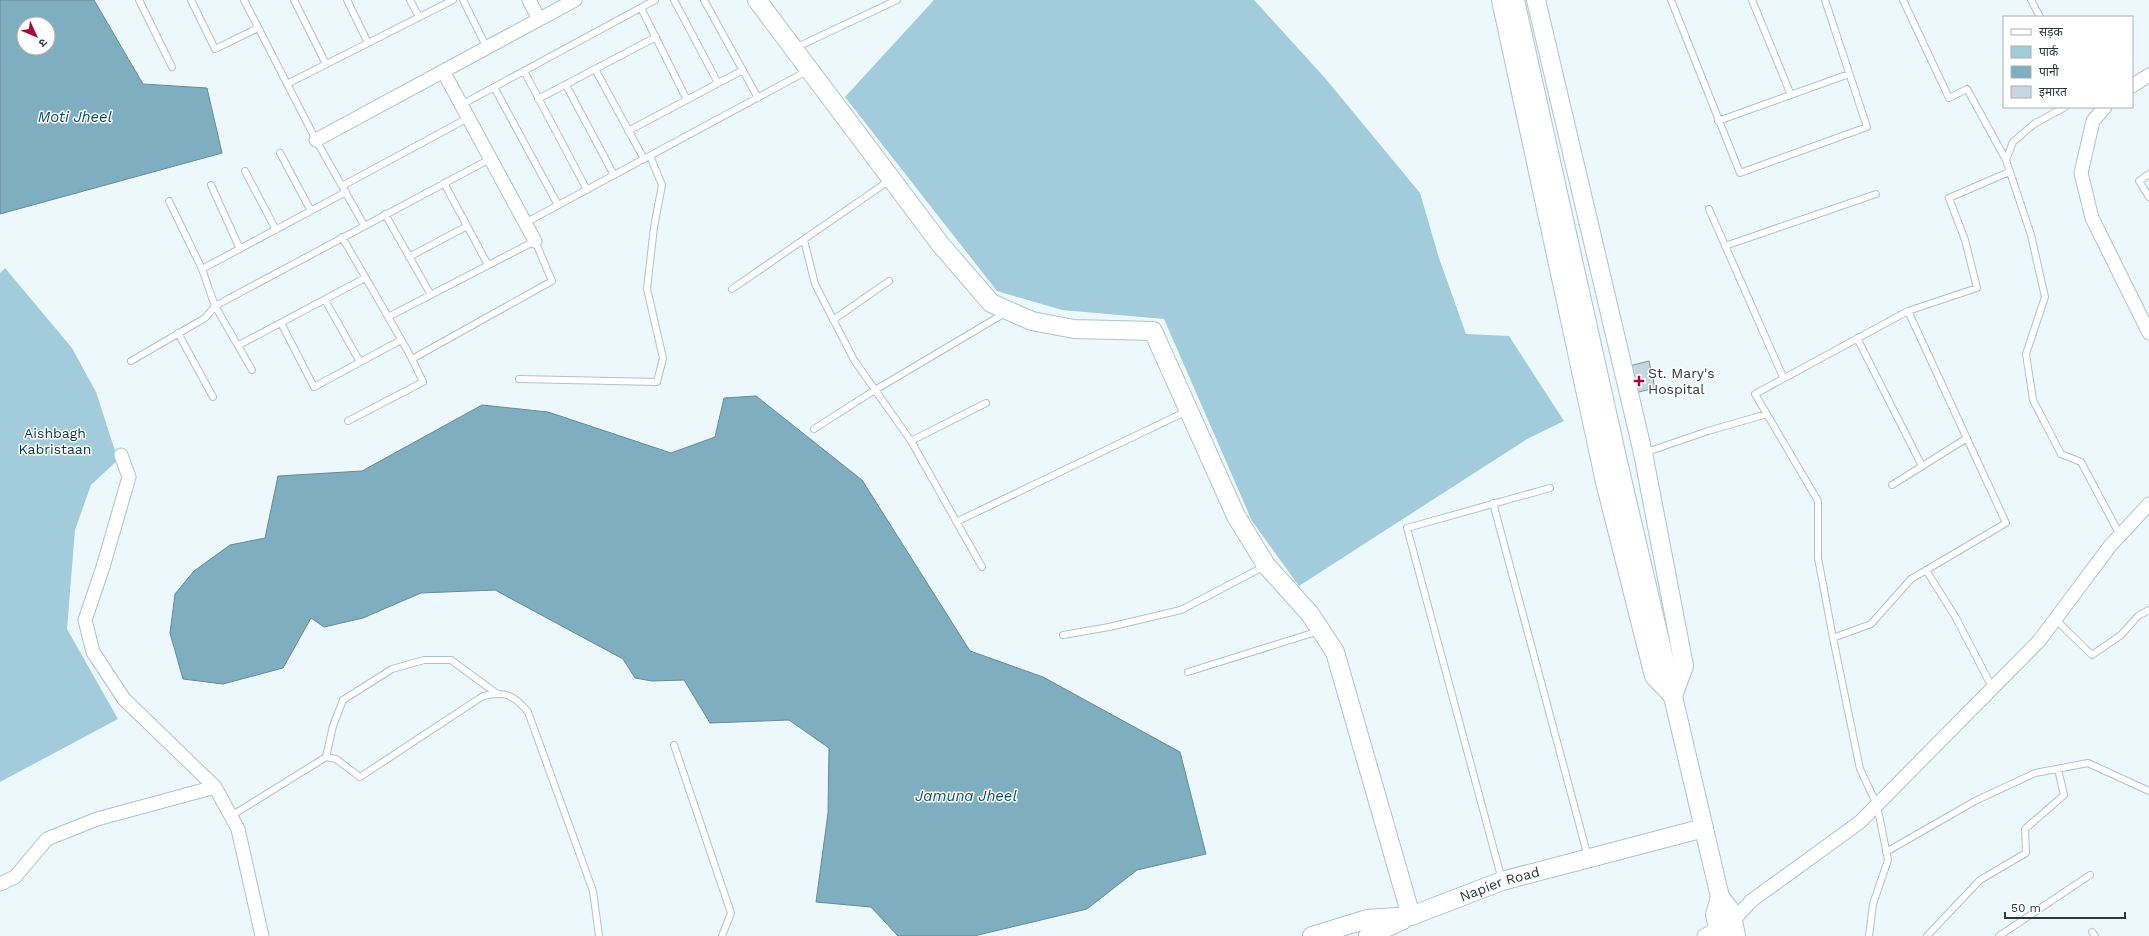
<svg xmlns="http://www.w3.org/2000/svg" width="2149" height="936" font-family="'Work Sans','Noto Sans Devanagari',sans-serif">
<rect width="100%" height="100%" fill="#edf8fd"/>
<path fill="#a2cbdb" d="M934 0H1254L1325 78 1420 193 1439 258 1466 334 1509 336 1564 421 1527 439 1299 586 1252 521 1164 319 1062 310 997 291 845 97Z
M5 268 72 348 96 392 118 460 91 485 75 530 67 629 118 719 0 782V273Z"/>
<path fill="#7faec0" stroke="#678a98" fill-rule="evenodd" d="M0 0H94L143 84 207 88 222 153 0 214ZM24 24H48V48H24Z
M756 396 862 480 970 651 1043 677 1180 752 1206 854 1137 870 1087 909 974 936H898L871 907 816 902 828 813 829 748 789 720 710 723 684 680 652 681 635 678 623 659 495 590 421 593 363 618 324 627 311 618 283 668 223 684 183 679 170 633 175 594 194 571 230 545 265 538 278 476 362 471 482 405 548 412 671 453 715 437 724 398Z"/>
<path fill="#c4d7df" stroke="#81939a" d="M1649 361 1655 388 1635 393 1629 366Z"/>
<g fill="none" stroke-linecap="round" stroke-linejoin="round">
<g stroke="#afc2ca" stroke-width="8">
<path id="lane" d="M139 0 172 67
M191 0 215 49 258 28
M244 0 316 140 364 225
M294 0 326 64
M347 0 368 43
M410 0 419 17
M463 0 487 48
M674 0 718 83
M704 0 758 98
M1671 0 1740 173 1867 127 1825 0
M1752 0 1791 95
M1903 0 1949 98 1967 89 2006 160
M2031 0 2040 17
M641 8 687 100
M795 48 897 0
M595 69 644 159
M524 71 587 190
M287 84 453 0
M566 85 614 175
M494 87 558 205
M538 99 656 37
M461 105 655 0
M2065 107 2034 124 2013 142 2006 160 2031 235 2045 297 2026 354 2033 400 2061 454 2081 462 2120 535
M1718 121 1849 74
M628 131 743 70
M280 153 311 211
M245 171 276 230
M2149 174 2139 181 2149 197
M444 183 488 265
M211 185 240 249
M342 186 468 118
M169 201 202 269 215 306 252 370
M1709 209 1783 377
M385 214 431 295
M525 223 807 71
M342 237C365 277 389 318 412 359L552 281 535 241 388 317
M804 240 815 284 854 360 911 441 982 567
M1725 246 1876 194
M409 257 467 226
M202 269 346 192
M732 289 890 180
M325 300 360 362
M833 320 889 281
M281 323 314 387 401 340
M178 333 213 397
M1857 338 1922 466
M239 345 365 278
M131 361 205 318 215 306 490 159
M519 379 657 382 663 358 647 289 654 227 662 185 650 156
M348 421 423 382 412 359
M814 429 875 390 1005 313
M911 441 986 403
M1644 453 1708 431 1767 414
M1892 485 1967 438
M1493 503 1588 857
M956 522 1187 411
M1926 570 1956 618 1993 689
M2056 620 2092 655 2121 635 2138 616 2149 610
M1063 635 1109 627 1181 610 1265 566
M1833 638 1871 624 1911 579 2006 523 1908 311
M1188 672 1319 631
M674 745 731 913 722 936
M326 757 333 726 343 700 392 669 424 660H451L496 693
M231 816 326 757 336 759 360 777 483 696C506 691 514 695 528 712L593 891 599 936
M1886 852 1975 801 2035 773 2088 763 2149 791
M1502 880 1407 528 1550 488
M2092 932 2095 936
M1869 936 1873 904 1888 860 1877 805 1860 769 1833 638 1818 558V501L1755 394 1908 311 1977 288 1965 240 1949 198 2009 172
M1927 936 1980 880 2026 853 2025 829 2064 795 2058 769
M1999 936 2090 875"/>
</g>
<g stroke="#afc2ca" stroke-width="15">
<path id="street" d="M529 0 539 19
M443 71 535 241
M2132 86 2149 75
M2105 107 2093 121 2081 173 2092 218 2149 333
M316 140 575 0
M121 455 129 477 103 567 85 620 93 652 124 699 215 787 238 829 262 936
M0 884 15 877 47 839 97 819 215 787
M1733 921 1751 901 1860 822 2039 641 2110 546 2149 504
M1704 936 1718 928"/>
</g>
<g stroke="#afc2ca" stroke-width="20">
<g id="secondary">
<path d="M757 0 941 245 991 303 1032 321 1074 329 1153 331 1236 516 1266 565 1310 614 1335 652 1411 916"/>
<path d="M1501 0 1605 482 1654 676 1673 696 1684 666 1643 453 1536 0"/>
<path d="M1515 0 1618 462 1720 897 1731 911 1736 936"/>
<path d="M1720 897 1715 915 1720 936"/>
<path id="s1" d="M1312 936 1367 919 1411 916 1502 881 1704 828"/>
<path d="M1368 936 1403 920"/>
</g>
</g>
<use href="#lane" stroke="#fff" stroke-width="6"/>
<use href="#street" stroke="#fff" stroke-width="13"/>
<use href="#secondary" stroke="#fff" stroke-width="18"/>
</g>
<path fill="#a50b39" stroke="#fff" stroke-width="1.5" d="M1637 375h4v4h4v4h-4v4h-4v-4h-4v-4h4z"/>
<g text-anchor="middle" dominant-baseline="central" stroke-width="3" stroke-linejoin="round" paint-order="stroke">
<g font-size="14" fill="#2e3639" stroke="#fff" text-anchor="start">
<text x="1648" y="373">St. Mary's<tspan x="1648" dy="16">Hospital</tspan></text>
</g>
<g font-size="14" fill="#0a3644" stroke="#fff">
<text x="55" y="433">Aishbagh<tspan x="55" dy="16">Kabristaan</tspan></text>
</g>
<g font-size="14" fill="#2e3639" stroke="#fff">
<text stroke="none"><textPath href="#s1" startOffset="196">Napier Road</textPath></text>
</g>
<g font-size="15" font-style="italic" fill="#084c60" stroke="#fff">
<text x="75" y="117">Moti Jheel</text>
<text x="966" y="796">Jamuna Jheel</text>
</g>
</g>
<rect x="2003" y="16" width="130" height="92" fill="#ffffff" stroke="#abafb0"/>
<rect x="2011" y="29" width="20" height="6" fill="#ffffff" stroke="#abafb0"/>
<text x="2039" y="36" font-size="12" fill="#2e3639">सड़क</text>
<rect x="2011" y="46" width="20" height="12" fill="#a2cbdb" stroke="#abafb0"/>
<text x="2039" y="56" font-size="12" fill="#2e3639">पार्क</text>
<rect x="2011" y="66" width="20" height="12" fill="#7faec0" stroke="#abafb0"/>
<text x="2039" y="76" font-size="12" fill="#2e3639">पानी</text>
<rect x="2011" y="86" width="20" height="12" fill="#c4d7df" stroke="#abafb0"/>
<text x="2039" y="96" font-size="12" fill="#2e3639">इमारत</text>
<g transform="translate(36 36) rotate(134)"><circle r="19" fill="#ffffff" stroke="#abafb0"/>
<path d="M0-3L7 15L0 10L-7 15Z" fill="#a50b39"/>
<text y="-6" font-size="11" font-weight="bold" text-anchor="middle" fill="#2e3639">उ</text>
</g>
<path d="M2005 912v6h120v-6" fill="none" stroke="#2e3639" stroke-width="2"/>
<text x="2011" y="912" font-size="12" fill="#2e3639" stroke="#ffffff" stroke-width="3" paint-order="stroke">50 m</text>
</svg>
